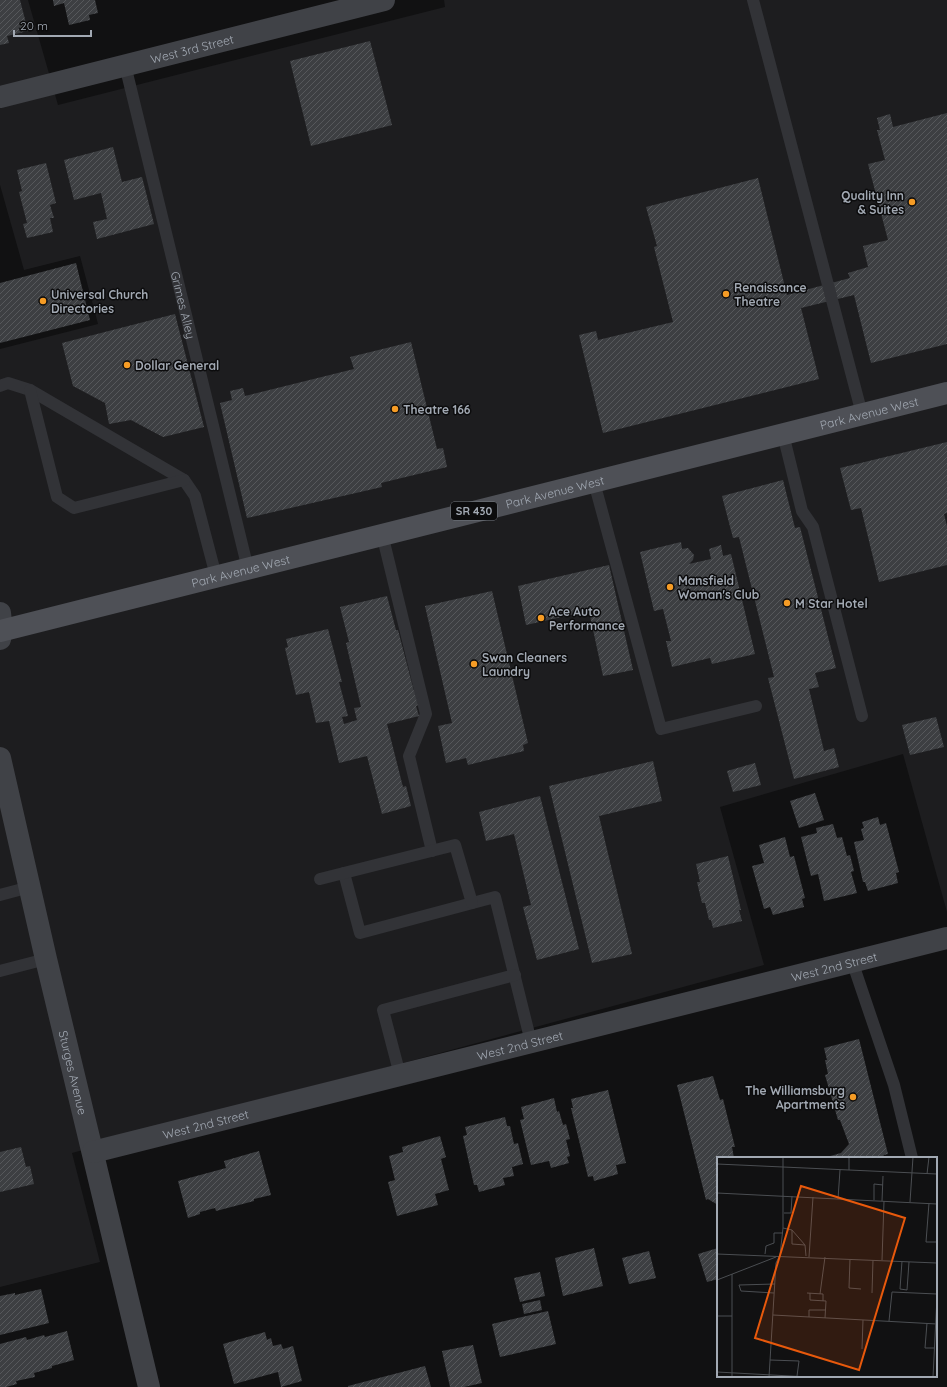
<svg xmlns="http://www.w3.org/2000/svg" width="947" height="1387" font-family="Quicksand,sans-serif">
<defs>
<pattern id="building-hatch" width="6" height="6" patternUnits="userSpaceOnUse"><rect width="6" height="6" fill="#3d3f42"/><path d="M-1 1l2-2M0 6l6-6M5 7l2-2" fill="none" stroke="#56585b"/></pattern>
</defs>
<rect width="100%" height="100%" fill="#111112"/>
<path fill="#1d1d1f" d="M0 0H28L58 105 445 7 444 0H947V912L903 754 720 807 764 965 72 1153 100 1262 0 1287V349L98 324 80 256 24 270 0 185Z"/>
<path fill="url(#building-hatch)" d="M0 0H20L28 31 7 36 9 43 0 45Z
M53 0H95L98 13 89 15 90 20 69 25 64 3 54 6Z
M370 41 392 125 311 146 290 61Z
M947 113V344L871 363 854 295 801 308 819 379 603 433 579 335 596 331 598 340 673 322 654 247 657 246 646 207 758 178 787 295 850 278 848 273 868 267 863 246 888 240 868 164 885 160 877 130H880L877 118 890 114 893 127Z
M113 147 122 182 142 177 154 224 97 239 93 222 107 219 101 193 74 200 64 160Z
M46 163 56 203 50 205 54 218H50L53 232 27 238 23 224 27 223 19 192 22 191 17 170Z
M76 263 90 320 0 343V283Z
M175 314 204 427 163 437 131 420 109 424 105 403 73 386 62 343Z
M411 342 437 449 443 448 447 467 381 483 382 487 247 518 220 403 232 400 230 391 243 388 245 396 354 369 350 357Z
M947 442V513L944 514 947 526V565L879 582 861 508 851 510 840 468Z
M783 480 795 528 800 527 836 668 815 673 819 687 809 689 824 751 834 748 839 767 794 779 768 678 774 677 739 537 733 538 722 496Z
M681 542 682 549 688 548 694 555 693 560 689 564 711 559 709 549 721 545 723 556 731 554 755 654 712 664 710 658 672 667 666 641H671L663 609 654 611 640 552Z
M609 565 633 670 603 676 589 611 526 625 518 586Z
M492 591 528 743 523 745 524 751 468 765 466 758 446 763 438 726 452 723 425 606Z
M387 596 396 630H398L414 691 415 690 419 705 416 706 419 716 387 724 403 787 406 786 411 806 382 814 367 756 339 763 329 721 316 723 309 692 296 695 285 648 288 647 286 639 328 629 342 682H339L348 716 342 717 344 724 357 720 354 708 361 707 346 643 349 642 340 607Z
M936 717 944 747 910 755 902 725Z
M653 761 662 801 599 816 632 954 592 963 549 786Z
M755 763 761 785 733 792 727 771Z
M815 793 824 820 799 828 790 801Z
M540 796 579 949 537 960 523 907 531 905 514 834 486 841 479 812Z
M878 817 880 825 886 823 899 872 896 873 898 883 868 891 865 882H863L854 842 864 840 861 829 864 828 862 822Z
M833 824 837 838 842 837 847 856 850 855 854 871 851 872 857 893 824 901 818 874 811 876 801 837 817 833 816 828Z
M785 837 790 857 794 856 805 898 802 899 804 907 773 915 770 907 764 909 752 866 764 863 759 845Z
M728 856 741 910H739L742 921 713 928 711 920H709L705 903H702L697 882H700L696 864Z
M859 1039 888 1154 884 1155 882 1158H823L841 1153 849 1144 840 1120H838L825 1075 828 1074 825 1060H827L824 1048Z
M713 1076 720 1100 723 1099 735 1147H732L734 1158H718V1205L708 1199 706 1200 677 1085Z
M608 1090 626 1163 616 1165 618 1174 594 1181 593 1176 588 1177 571 1108H573L571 1099Z
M554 1098 557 1112 559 1111 563 1125 566 1124 570 1139 566 1140 570 1156 567 1157 569 1163 551 1168 549 1161 531 1165 520 1120 524 1119 521 1107Z
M505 1117 507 1126H510L514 1144 518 1143 523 1164 512 1167 514 1176 503 1178 505 1185 479 1192 477 1185H474L463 1136 467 1135 465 1127Z
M440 1136 446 1157 441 1159 449 1190 435 1194 438 1205 397 1216 388 1182 395 1180 389 1156 403 1152 402 1147Z
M21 1147 26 1167 30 1166 34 1184 0 1192V1152Z
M259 1151 271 1195 254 1199V1201L216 1211 215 1208 200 1212V1214L188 1218 178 1181 226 1168 224 1161Z
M594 1248 603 1286 563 1296 555 1258Z
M718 1248V1279L707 1282 698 1254Z
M649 1251 656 1278 629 1284 622 1258Z
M540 1272 545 1296 520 1302 514 1278Z
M41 1289 49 1323 0 1335V1296L15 1293V1295Z
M540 1300 542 1310 524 1314 522 1304Z
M548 1311 556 1344 500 1357 492 1324Z
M67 1331 74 1360 52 1366V1368L34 1373 35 1377 16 1381 17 1384 6 1387H0V1344L26 1337 27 1340 44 1335 45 1337Z
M265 1332 267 1340 271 1338 273 1346 281 1344 283 1349 293 1346 302 1381 281 1387 278 1372 234 1384 223 1344Z
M473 1345 482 1383 464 1387H450L442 1351Z
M425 1366 431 1387H348V1386Z"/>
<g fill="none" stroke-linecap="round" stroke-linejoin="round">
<g stroke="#323337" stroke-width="12">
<path d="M753 0 862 414"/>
<path id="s1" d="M125 65 248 569"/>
<path d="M0 386 8 383 30 390 184 480 195 496 216 576"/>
<path d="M30 390 57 497 74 508 184 480"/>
<path d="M783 434 802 511 813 527 862 716"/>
<path d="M594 482 661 729 756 706"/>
<path d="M382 534 426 714 409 756 432 851"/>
<path d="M344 873 360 933 495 897 531 1042"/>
<path d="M320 879 455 845 472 903"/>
<path d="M0 895 30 887"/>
<path d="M852 961 894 1085 912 1158"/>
<path d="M0 971 46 959"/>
<path d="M400 1075 383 1010 515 975"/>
</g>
<g stroke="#404247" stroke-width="22">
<path id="s2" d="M0 97 384 0"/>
<path d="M0 613 2 630 0 639"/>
<path id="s3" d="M0 758 46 959 149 1387"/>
<path id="s4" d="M93 1152 947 938"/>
</g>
<path stroke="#4e5056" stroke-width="22" id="s5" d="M0 631 947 393"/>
</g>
<g fill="#f69c25" stroke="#0c0c0d" stroke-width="1.5">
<circle cx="912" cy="202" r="4"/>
<circle cx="726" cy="294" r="4"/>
<circle cx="43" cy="301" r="4"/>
<circle cx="127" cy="365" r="4"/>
<circle cx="395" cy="409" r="4"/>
<circle cx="670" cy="587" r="4"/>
<circle cx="787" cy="603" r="4"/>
<circle cx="541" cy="618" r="4"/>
<circle cx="474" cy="664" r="4"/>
<circle cx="853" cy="1097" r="4"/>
</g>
<g text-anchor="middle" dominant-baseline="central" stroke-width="3" stroke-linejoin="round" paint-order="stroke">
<rect fill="#0c0c0d" stroke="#757a81" stroke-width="1" x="451" y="502" width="46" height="18" rx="3"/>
<g font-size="11" font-weight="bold" fill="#a2a9b3">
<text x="474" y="511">SR 430</text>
</g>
<g font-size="12" fill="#a2a9b3" stroke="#0c0c0d">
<text stroke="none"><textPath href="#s2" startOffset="198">West 3rd Street</textPath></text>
<text stroke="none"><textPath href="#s1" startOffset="247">Grimes Alley</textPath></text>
<text stroke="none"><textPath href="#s5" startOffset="896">Park Avenue West</textPath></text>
<text stroke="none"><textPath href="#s5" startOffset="572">Park Avenue West</textPath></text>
<text stroke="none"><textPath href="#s5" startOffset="248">Park Avenue West</textPath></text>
<text stroke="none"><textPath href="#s4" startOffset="764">West 2nd Street</textPath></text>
<text stroke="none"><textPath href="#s4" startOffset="440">West 2nd Street</textPath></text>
<text stroke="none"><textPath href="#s3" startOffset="323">Sturges Avenue</textPath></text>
<text stroke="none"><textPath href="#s4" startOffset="116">West 2nd Street</textPath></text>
</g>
<g font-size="12" font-weight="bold" fill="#a2a9b3" stroke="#0c0c0d" text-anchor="start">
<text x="904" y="195" text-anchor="end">Quality Inn<tspan x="904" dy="14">&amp; Suites</tspan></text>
<text x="734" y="287">Renaissance<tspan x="734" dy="14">Theatre</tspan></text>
<text x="51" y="294">Universal Church<tspan x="51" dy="14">Directories</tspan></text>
<text x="135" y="365">Dollar General</text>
<text x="403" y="409">Theatre 166</text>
<text x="678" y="580">Mansfield<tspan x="678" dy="14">Woman's Club</tspan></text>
<text x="795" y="603">M Star Hotel</text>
<text x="549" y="611">Ace Auto<tspan x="549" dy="14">Performance</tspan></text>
<text x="482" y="657">Swan Cleaners<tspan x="482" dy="14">Laundry</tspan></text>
<text x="845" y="1090" text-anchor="end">The Williamsburg<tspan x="845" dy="14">Apartments</tspan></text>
</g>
</g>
<g transform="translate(717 1157)">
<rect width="220" height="220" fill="#111112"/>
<path fill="none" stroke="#4b4e52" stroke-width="1" d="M0 7 220 17M132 13V0M210 17 212 0M0 36 220 47M121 42 123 13M157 43V27L166 28M165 44 166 19M193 45 196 0M212 46 209 85H220M67 56H74L75 39M66 71 75 73 88 88 89 99M75 73V87L88 88M0 97 220 106M48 97 49 89 57 86V76H66M92 100 96 40M133 102 132 131 144 132M165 103 167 44M185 104 183 132 190 133 192 105M0 123 59 100M57 136 24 134 22 128 58 127M90 136 106 137V144M93 136V143L109 144 108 161M155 136 156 103M103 137 108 100M56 158 220 167M0 159H15M92 160V153H108M172 164 175 135 220 137M210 166 208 191H217M145 192 146 163M53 203 82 204 80 219M0 215 92 220M15 220V117M52 220 59 106 63 98 66 71V0M216 220 220 140"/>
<path fill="#e8590c" fill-opacity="0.15" stroke="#e8590c" stroke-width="2" d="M84 29 188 61 142 213 38 181Z"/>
<rect width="220" height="220" fill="none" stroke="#a2a9b3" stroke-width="2"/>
</g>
<path d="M14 30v6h77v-6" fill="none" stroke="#a2a9b3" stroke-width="2"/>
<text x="20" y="30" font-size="12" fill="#a2a9b3" stroke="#0c0c0d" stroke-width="3" paint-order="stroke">20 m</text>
</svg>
